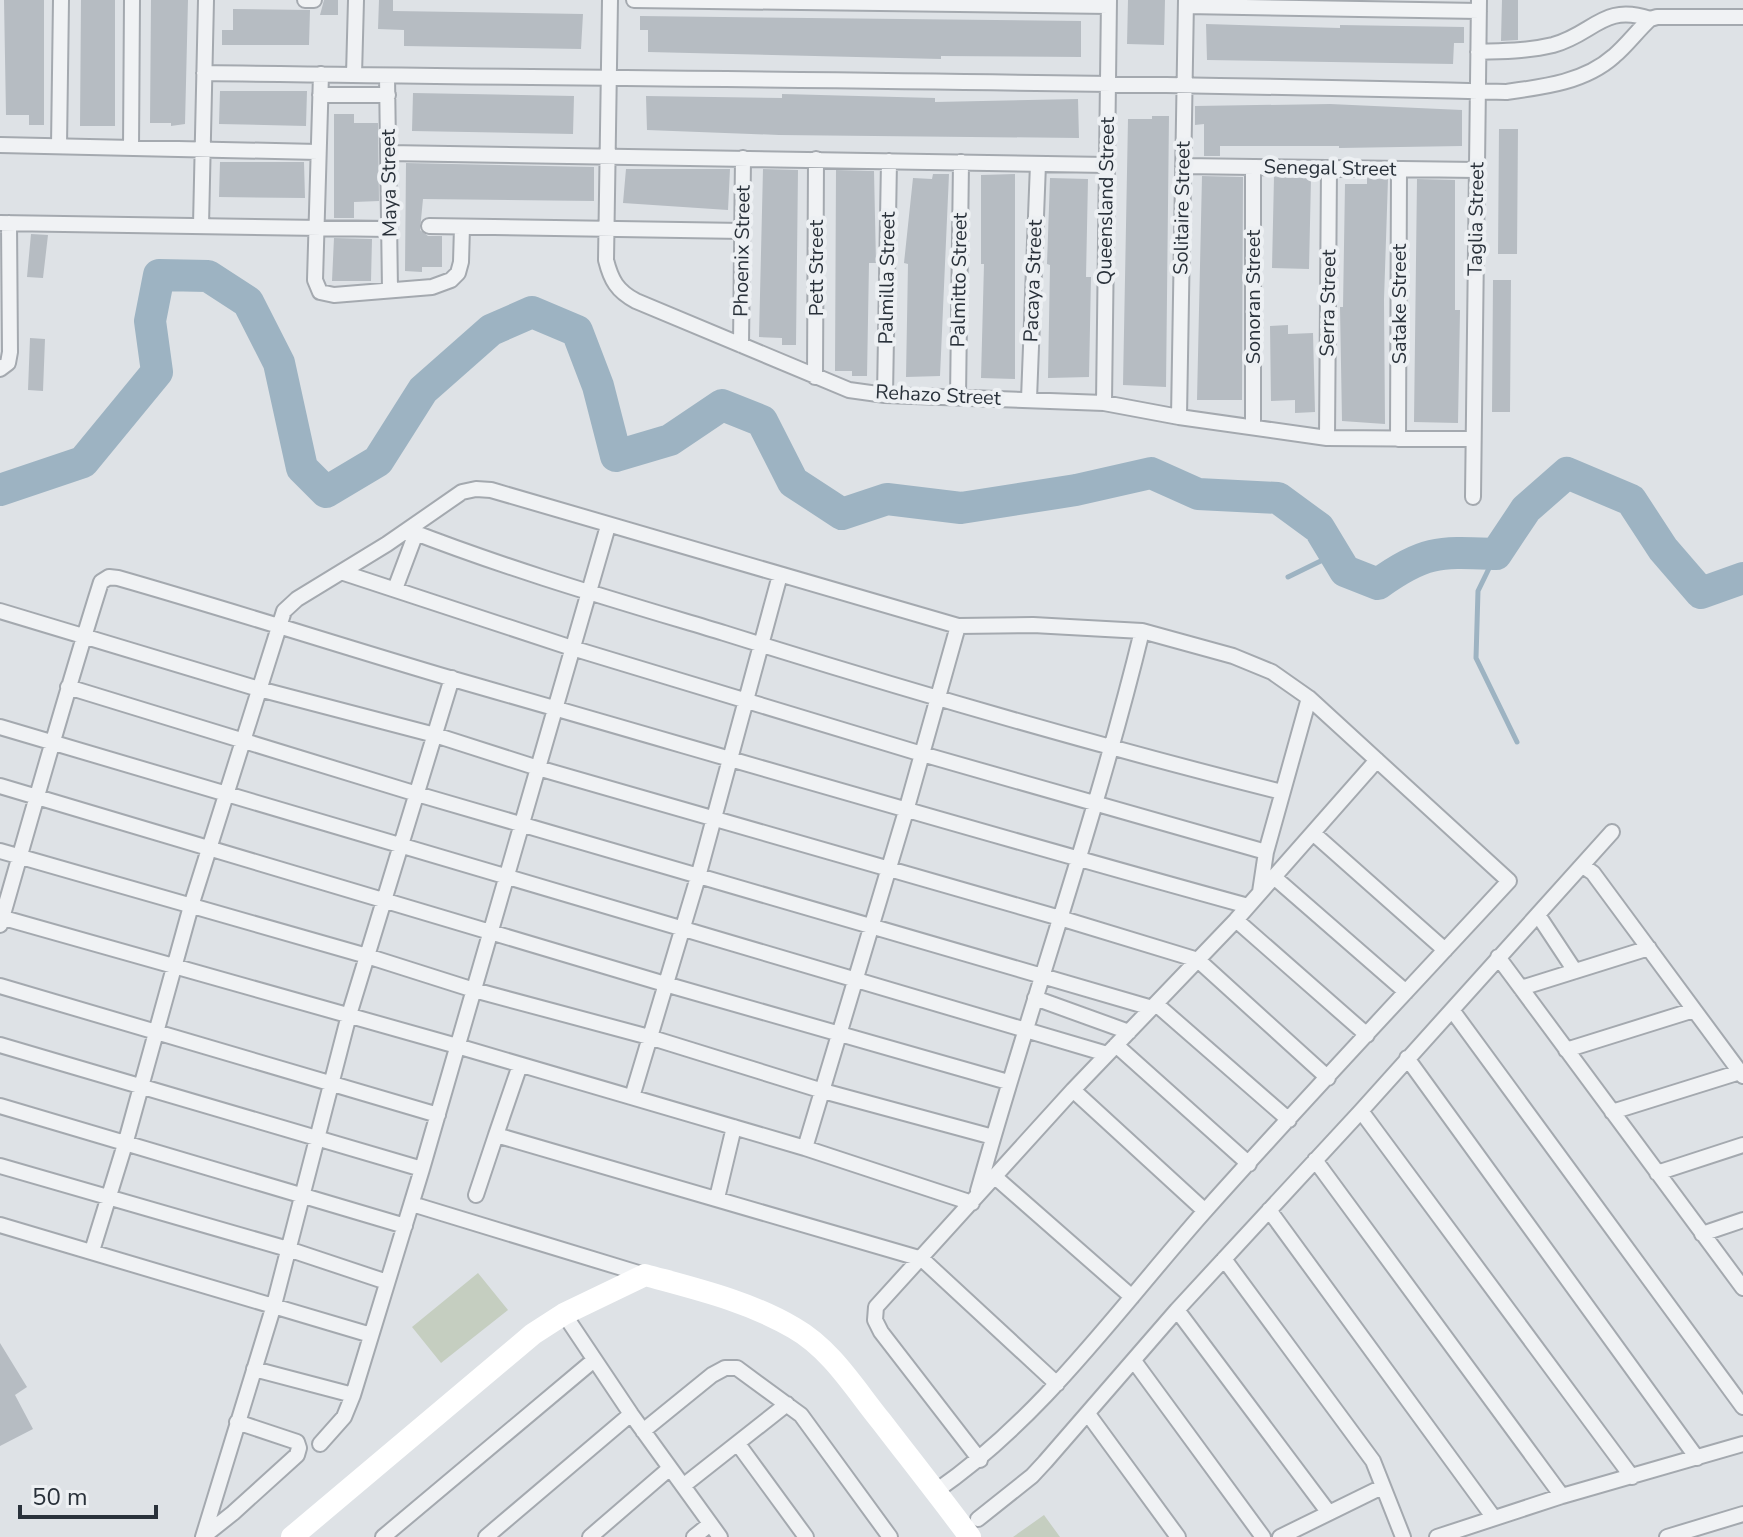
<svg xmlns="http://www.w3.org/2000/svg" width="1743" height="1537" font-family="'Nunito Sans',sans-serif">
<rect width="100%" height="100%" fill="#dee2e6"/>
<path fill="#c5cec0" d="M478 1273 508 1310 441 1363 412 1327Z
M1044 1515 1060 1537H1013Z"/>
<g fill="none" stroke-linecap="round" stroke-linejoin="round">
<path stroke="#9db3c2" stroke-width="5" d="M1496 554 1478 591 1476 658 1517 742
M1288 577 1335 554"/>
<path stroke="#9db3c2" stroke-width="32" d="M0 490 83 462 157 372 150 321 159 275 208 276 248 302 279 363 302 468 326 492 378 461 423 390 491 330 532 312 577 331 598 386 616 456 670 440 722 405 762 421 793 482 842 514 887 499 961 508 1076 490 1151 473 1198 494 1278 498 1319 528 1345 571 1378 584C1425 550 1440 552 1496 554L1526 509 1567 473 1631 500 1663 549 1701 593 1743 578"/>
</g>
<path fill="#b6bcc2" d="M4 0H44V125H29V115H6Z
M81 0H115V126H80Z
M151 0H188L185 124 171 126V123H150Z
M324 0H338V15H320Z
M379 0H393V11L583 14 581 49 404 46V30L378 29Z
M1128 0H1165L1164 45 1127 44Z
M1502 0H1518V40L1501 41Z
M233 9 310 10 309 45H222V30H233Z
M640 16 1081 21V57L941 56V59L648 52V30H640Z
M1206 24 1340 28V25L1464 27V43H1454L1453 64 1207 60Z
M220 91H307L306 126 219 124Z
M413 93 574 96 573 134 412 131Z
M782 94 935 98V102L1078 99 1079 138 779 135 647 130 646 96 782 98Z
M1330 104 1462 110V146L1339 148V146H1220V156H1204V124L1195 125V106Z
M334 114H354V123H378L379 201 354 202V218H334Z
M1152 116H1169L1166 387 1123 385 1128 119H1152Z
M1499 129H1518L1517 254H1498Z
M220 162H304L305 198 219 197Z
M406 163 594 167V201L423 199 420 230 428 236H442V267H422V272L405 271Z
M626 169H730L728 210 623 203Z
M763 169 798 170 796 345H782V338L759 337Z
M836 170 874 171 876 263H869L867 376H852V371H835Z
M933 174H949L940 376 906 377 908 264 904 263 913 178 932 179Z
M1015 174V379L981 378 984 264H981V175Z
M1202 176 1243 177 1242 400H1197Z
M1274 177 1311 178 1309 269 1272 268Z
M1050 178 1088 179 1086 277H1091L1089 377 1048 378 1050 265 1047 264Z
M1367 178 1388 179 1384 300 1385 424 1342 421 1340 307H1343L1345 184H1367Z
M1417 179 1455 180V310H1460L1458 423 1414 422Z
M31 234 48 235 43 278 27 277Z
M334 238 372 239 371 281H332Z
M1493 280H1511L1510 412H1492Z
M1288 325V334L1313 333 1315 412 1295 413V400L1271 401 1270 326Z
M30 338 45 339 43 391 28 390Z
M0 1343 27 1387 15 1395 33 1429 0 1446Z"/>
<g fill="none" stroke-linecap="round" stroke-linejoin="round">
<g stroke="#a4a9af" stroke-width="18">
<path id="street" d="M305 0H314
M610 0 606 260C611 280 617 291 636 301L849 390 885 395 1104 403 1179 417 1327 438 1472 439
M634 0 1109 6
M1186 6 1479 11
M1478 52C1503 51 1528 51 1553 45 1594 34 1603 3 1650 19
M204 73C638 79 1072 81 1506 92 1544 87 1585 82 1614 56 1627 45 1637 31 1650 19L1657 17H1743
M321 74 315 280 320 292 334 295 432 287 451 280 458 273 461 262 462 227
M354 75 356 0
M387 76 390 290
M320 95H388
M0 145 318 152
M59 146 61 0
M131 148 132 0
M388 153 1107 165
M1183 166 1477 170
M0 223 389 229
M201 225 206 0
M429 226 743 231
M741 345 743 158
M0 369 8 363 10 352 9 223
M815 377 816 159
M885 395 889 161
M958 398 961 162
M1029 399 1038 164
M1104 403 1109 0
M1179 417 1186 0
M1253 426V167
M1327 438 1329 168
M1398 439 1399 169
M1473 497 1479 0
M408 530C510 570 618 601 724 633 909 691 1094 745 1282 792
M341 572 572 648 922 754 1266 852
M395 589 416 533
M0 611 259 689 435 735 538 768 1060 918 1198 960 1328 1078
M68 687 417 794 1152 1008
M0 727 1107 1054
M0 786 665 984 1008 1082
M1313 833 1445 950
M0 851 367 956 474 990 649 1037 823 1091 993 1137
M1583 866 1593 873 1743 1076
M1274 877 1406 992
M1260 892 1266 852 1309 698
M1538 915 1575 971
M0 917 457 1046 805 1148 972 1203
M1236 920 1367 1035
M0 925C33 810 65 696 101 582L109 577 118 578C230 610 341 646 453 679 718 755 982 833 1248 906
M1498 957 1743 1288
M0 986 438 1115
M1521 988 1649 948
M1035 998 1129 1032
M1156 1004 1289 1120
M1452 1010 1743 1407
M0 1045 422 1169
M1116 1045 1249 1164
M1566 1050 1694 1010
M1407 1058 1697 1458
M520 1065 496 1135 922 1259 1057 1384
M1073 1090 1205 1211
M632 1097 698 877 780 575
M0 1106 405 1226
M1361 1111 1632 1477
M1612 1112 1740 1072
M805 1148 906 811 958 626
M1315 1160 1562 1496
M0 1166 288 1249 387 1282
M1657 1173 1743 1145
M994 1176 1132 1297
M978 1191C1030 1004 1096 820 1142 631
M476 1195 496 1135
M717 1198 734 1127
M412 1204 645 1275
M1269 1210 1494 1518
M0 1225 371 1335
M1702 1234 1743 1220
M92 1251 126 1141 191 906 284 611 297 599 387 544 462 492 476 489 491 490 958 626 1033 625 1142 631 1233 656 1272 672 1309 698 1509 881C1407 991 1304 1100 1204 1212 1119 1308 1043 1417 936 1491
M1224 1259 1373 1461 1403 1537
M1177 1310 1329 1513
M564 1314 631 1414 720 1537
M1134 1361 1263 1537
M254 1369 353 1395
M1088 1414 1178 1537
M643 1431 712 1375 725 1368H737L801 1415 890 1537
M320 1444 344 1417 353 1395 422 1169 608 526
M738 1444 806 1537
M980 1460 881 1332 875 1320 876 1307 1073 1090 1236 920 1377 760
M683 1486 787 1404
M978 1519 1032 1476 1045 1462 1177 1310 1361 1111 1612 832
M204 1536 233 1513 297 1455 299 1448 297 1442 237 1422
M203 1537 274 1305 349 1015 452 678
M383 1537 594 1360
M486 1537 631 1414
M590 1537 670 1468
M694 1537 710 1524
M1280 1537 1382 1487
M1437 1537 1562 1496 1743 1444
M1667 1537 1743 1514"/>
</g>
<use href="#street" stroke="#f0f2f4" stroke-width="14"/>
<path stroke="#fff" stroke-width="22" d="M292 1537 533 1334 564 1314 645 1275C696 1289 748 1301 794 1328 831 1349 855 1389 881 1421 911 1460 941 1498 970 1537"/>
</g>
<g text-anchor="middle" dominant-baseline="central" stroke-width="8" stroke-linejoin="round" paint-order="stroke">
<g font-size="20" fill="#29313a" stroke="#edf0f3">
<text transform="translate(1330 168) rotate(1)">Senegal Street</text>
<text transform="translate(389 183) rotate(-91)">Maya Street</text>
<text transform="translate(1106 201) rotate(-89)">Queensland Street</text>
<text transform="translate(1182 208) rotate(-89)">Solitaire Street</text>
<text transform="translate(1476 219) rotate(-89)">Taglia Street</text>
<text transform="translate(742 251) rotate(-89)">Phoenix Street</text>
<text transform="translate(816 268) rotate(-90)">Pett Street</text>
<text transform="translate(887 278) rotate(-89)">Palmilla Street</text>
<text transform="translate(959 280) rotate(-89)">Palmitto Street</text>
<text transform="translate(1033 281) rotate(-88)">Pacaya Street</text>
<text transform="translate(1253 297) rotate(-90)">Sonoran Street</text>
<text transform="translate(1328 303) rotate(-89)">Serra Street</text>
<text transform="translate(1399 304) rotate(-90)">Satake Street</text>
<text transform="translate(938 395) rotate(3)">Rehazo Street</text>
</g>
</g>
<path d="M20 1505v12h136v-12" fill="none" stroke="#29313a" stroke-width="4"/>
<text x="32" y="1505" font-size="24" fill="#29313a" stroke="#edf0f3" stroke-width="6" paint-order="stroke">50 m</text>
</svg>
